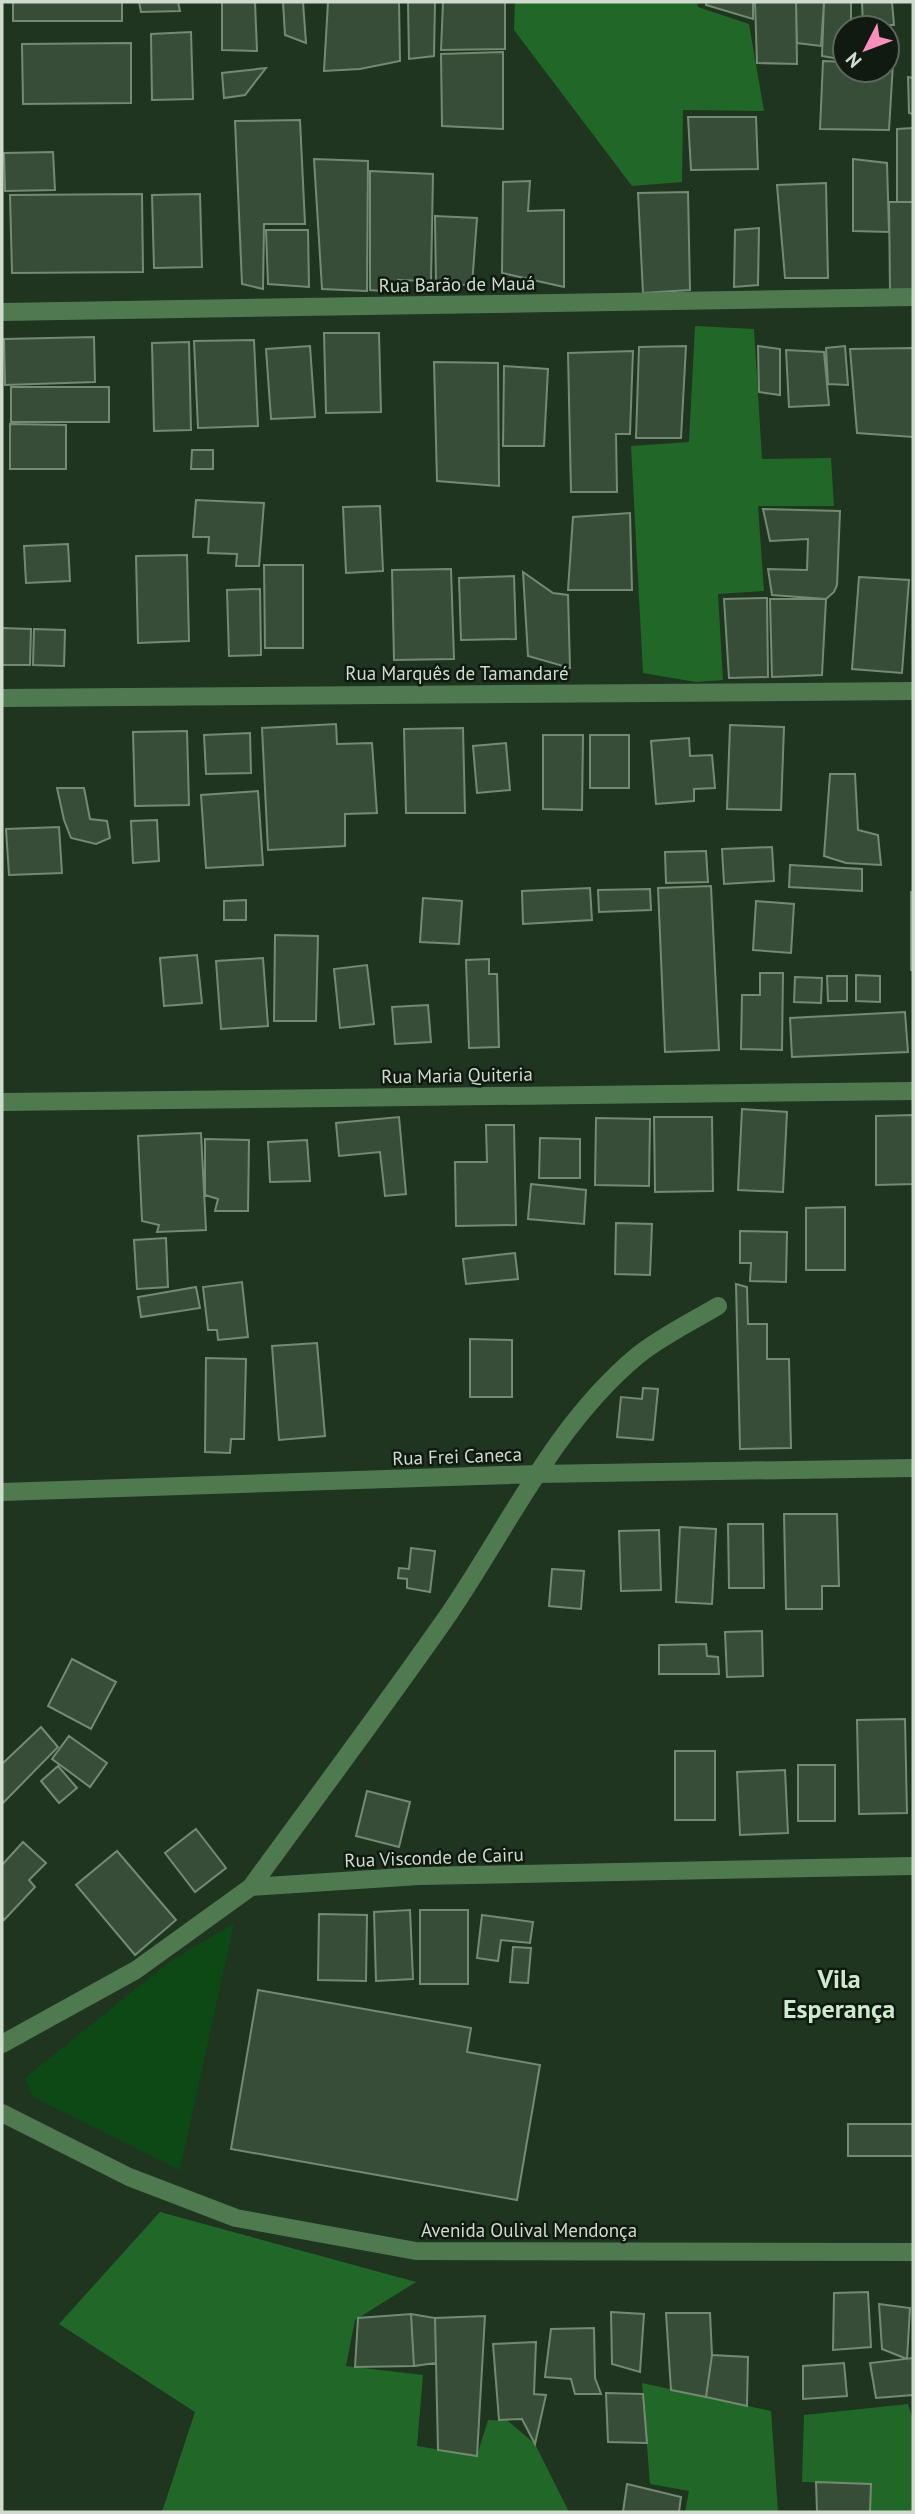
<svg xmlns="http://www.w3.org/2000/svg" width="915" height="2514" font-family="'PT Sans',sans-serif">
<rect width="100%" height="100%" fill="#1f3520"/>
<path fill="#0c4915" d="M234 1923 180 2170 33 2097 25 2078 168 1963Z"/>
<path fill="#216828" d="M515 2H697L698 7 749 24 764 111 683 110 682 182 632 186 514 30Z
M695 326 754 329 762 459 831 458 834 506H758L764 591 718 594 723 680 696 682 643 673 631 446 689 442Z
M160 2212 416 2282 355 2320 346 2366 423 2375 417 2446 477 2456 488 2420 508 2421 535 2444 569 2512H162L195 2412 59 2324Z
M642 2383 771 2411 778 2512H685L689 2491 650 2484Z
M908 2404 913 2420V2512H870L871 2484 802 2482 804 2415Z"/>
<path fill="#374d37" stroke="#728b72" stroke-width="2" d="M13 2H122V21H13Z
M139 2H178L180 11 141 12Z
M222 2H255L257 51 222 50Z
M283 2H303L306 43 285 35Z
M328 2H399L400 61 360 69 324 71Z
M408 2H435L434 56 409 59Z
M443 2H505V49L441 50Z
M706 2H753V19L706 5Z
M755 2H796L797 64 757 63Z
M796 2H824L821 46 797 43Z
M824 2H851V28H845V60L822 56Z
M862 2H892L894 25H863Z
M191 32 193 99 152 100 151 34Z
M131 43V103L23 104 22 44Z
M503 52V129L442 126 441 54Z
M823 61 845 62V70H887V63H893L889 130 820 129Z
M266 68 245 95 224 98 222 73Z
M908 77 913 78V114L909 113Z
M688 117H756L758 169 691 170Z
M300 120 305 224H264L263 289 242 284 235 121Z
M913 128V202H897V129Z
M53 152 55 190 5 191 4 153Z
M314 159 368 161 367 291 322 289Z
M853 159 887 163 889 232 853 231Z
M370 171 433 174 431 281 398 280 395 292 370 290Z
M530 181 528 211 564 210V287L502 273 503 182Z
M826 183 828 278H785L777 185Z
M688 192 690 290 643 293 638 193Z
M142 194 143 272 12 273 10 195Z
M200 194 202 267 154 268 152 195Z
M889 202H913V290L890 291Z
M435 216 477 218 472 285 436 284Z
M759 228 758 285 734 287 735 230Z
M266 230H308L309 287 268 284Z
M324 333H379L381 412 326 413Z
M94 337 95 382 5 385 4 339Z
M254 340 258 426 198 428 194 341Z
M189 342 191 430 154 431 152 343Z
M310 346 315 417 271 419 266 349Z
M686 346 681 438H636L639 347Z
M758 346 780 349V395L759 392Z
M845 346 848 385 828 384 826 348Z
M913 348V437L857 433 850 349Z
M786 350 824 352 829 405 789 407Z
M633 351 630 434H616L617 492H571L568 353Z
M434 362 498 363 499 486 437 481Z
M504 366 548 369 544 446H503Z
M11 387H109V422H11Z
M10 424 66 425V469H10Z
M192 450H213V469H191Z
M196 500 264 503 259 566H236L237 554 208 553 209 537H193Z
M380 506 383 571 346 573 343 507Z
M763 509 840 511 837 585 834 592 826 599 772 595 768 569 807 570 808 539 770 541Z
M630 513 632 590H568L573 517Z
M68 544 70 581 26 583 24 546Z
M187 555 189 641 138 643 136 556Z
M264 565H303V648H265Z
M451 569 454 659 394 660 392 570Z
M523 572 553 593 568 595 570 668 528 656Z
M514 576 516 639 461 640 459 578Z
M859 577 909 580 902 673 852 669Z
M260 589 261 655 229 656 227 590Z
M767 598 768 677 729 678 724 599Z
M770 599H826L822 675 772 677Z
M2 628 31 629 30 665H2Z
M34 629 65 630 64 666 33 665Z
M336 724 337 744 372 743 377 813 345 814V846L268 850 262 728Z
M730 725 784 727 781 810 727 809Z
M463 728 465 813H406L404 729Z
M187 731 189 805 135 806 133 732Z
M250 733 251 773 206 774 204 735Z
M543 735H583L582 810 543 809Z
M590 735H629V788H590Z
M689 738 690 756 712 755 715 788 694 789V801L656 804 651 741Z
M506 743 510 790 477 793 473 746Z
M830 774H855L858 830 878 835 881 865 846 863 824 856Z
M57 788H84L90 819 107 821 110 838 96 844 71 838 64 820Z
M258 791 263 865 206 868 201 795Z
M157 820 159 861 133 863 131 821Z
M59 827 62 873 9 875 6 829Z
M772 847 774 881 724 884 722 849Z
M706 851 708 882 666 883 665 852Z
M790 865 862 869V891L789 887Z
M711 886 719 1050 665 1052 658 888Z
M590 888 592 920 523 924 522 891Z
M650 889 651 910 599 912 598 890Z
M911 892H913V970H911Z
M423 898 462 901 459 944 420 942Z
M246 900V920H224V901Z
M756 901 794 904 791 953 753 950Z
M275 935 318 936 316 1021H274Z
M197 955 202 1003 164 1006 160 958Z
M263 958 268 1026 221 1029 216 961Z
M489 959V974H497L499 1047 469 1048 466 960Z
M367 965 374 1024 340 1028 334 969Z
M760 973H783L782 1050 741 1049 742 995H760Z
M856 975 880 976V1002L856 1001Z
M827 976H847V1001H828Z
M795 977 822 978 821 1003 794 1002Z
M428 1005 431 1042 395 1044 392 1007Z
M905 1012 908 1052 792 1057 790 1018Z
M742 1109 787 1112 783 1192 738 1190Z
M913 1115V1184L876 1185V1116Z
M399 1117 406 1194 385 1196 380 1152 339 1156 336 1123Z
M654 1117H712L713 1191 655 1192Z
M596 1118 650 1119 649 1186 595 1185Z
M486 1125H514L516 1225 456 1226 455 1162H487Z
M201 1133 206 1230 157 1232 159 1225 142 1221 138 1136Z
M540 1138 580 1139V1178H539Z
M205 1139 249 1140 248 1211H215L218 1199 205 1195Z
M307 1140 310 1181 270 1182 268 1142Z
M531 1184 586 1190 584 1224 528 1219Z
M845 1207V1270H806V1208Z
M616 1223 652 1224 650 1275 615 1274Z
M740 1231 787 1232 786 1282 750 1281 751 1263H740Z
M166 1238 168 1287 137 1289 134 1240Z
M515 1253 518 1279 466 1284 463 1259Z
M242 1282 248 1337 218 1340 217 1330H208L203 1287Z
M736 1284 747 1287 748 1324H767V1359H789L791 1448 740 1449Z
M196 1287 200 1308 141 1317 138 1297Z
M470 1339 512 1340V1397H470Z
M317 1343 325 1436 279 1440 272 1346Z
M206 1358 246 1359 244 1439H231L230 1453 205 1452Z
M643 1388 658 1389 653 1440 617 1437 621 1397 642 1399Z
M784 1514H837L839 1586H822V1609H786Z
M728 1524H763L764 1588H729Z
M680 1527 716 1529 712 1604 676 1602Z
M659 1530 661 1590 621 1591 619 1531Z
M411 1548 435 1551 430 1592 407 1588V1579L398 1578 399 1568 409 1569Z
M552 1569 584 1571 581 1609 549 1606Z
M762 1631 763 1676 727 1677 725 1632Z
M706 1644 707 1656 718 1657 719 1674H659V1645Z
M72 1659 116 1682 91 1729 48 1706Z
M905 1719 907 1813 859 1814 857 1720Z
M41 1727 58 1747 2 1804V1764Z
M69 1736 107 1763 90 1787 52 1759Z
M675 1751H715V1820H675Z
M798 1765H835V1821H798Z
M58 1766 77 1788 59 1803 41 1781Z
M785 1770 788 1833 740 1835 737 1772Z
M367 1791 410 1802 399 1847 356 1836Z
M196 1829 226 1868 195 1892 165 1853Z
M23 1842 46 1863 29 1880 35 1887 4 1920 2 1918V1865Z
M117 1851 176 1920 135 1955 76 1885Z
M410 1910 413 1979 376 1981 374 1912Z
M420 1910H468V1984H420Z
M319 1914 367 1915 366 1981 318 1980Z
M482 1915 533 1922 530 1943 501 1940 498 1961 477 1958Z
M513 1947 531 1948 528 1983 510 1982Z
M258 1990 471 2028 467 2052 540 2065 517 2200 231 2149Z
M848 2124H913V2156H848Z
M868 2292 871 2347 833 2350 834 2293Z
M879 2304 910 2308 907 2359 882 2349Z
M611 2312 644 2314 640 2372 612 2364Z
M666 2313H710L712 2355 706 2397 671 2390Z
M411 2314 435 2318 436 2363 414 2366Z
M411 2314 414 2366 355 2367 358 2318Z
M485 2316 477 2456 438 2450 435 2318Z
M594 2328 595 2378 601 2394H575L571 2379 545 2377 551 2329Z
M536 2342 534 2394 546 2395 535 2444 522 2419 499 2420 493 2344Z
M712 2355 748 2357 747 2406 706 2397Z
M913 2358V2395L876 2398 870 2363Z
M844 2363 847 2396 803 2399V2366Z
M606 2393 643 2394 647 2443 608 2442Z
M816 2482 871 2484 870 2512H817Z
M627 2484 681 2497 679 2512H623Z"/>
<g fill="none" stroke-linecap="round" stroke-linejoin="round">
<path stroke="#4f7a50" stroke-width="18" d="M2 312 913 297
M2 698 913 691
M2 1102 913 1091
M2 1492 536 1474 913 1468
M251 1887C315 1799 381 1711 444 1621 506 1532 552 1427 637 1356 662 1336 691 1322 718 1306
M2 2044 136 1970 251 1887 419 1876 913 1866
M2 2113 129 2177 236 2218 416 2251 913 2252"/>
</g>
<g text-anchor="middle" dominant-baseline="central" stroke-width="5" stroke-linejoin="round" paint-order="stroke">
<g font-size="19" fill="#cedbcd" stroke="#101a10">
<text transform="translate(457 284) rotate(-1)">Rua Barão de Mauá</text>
<text x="457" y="673">Rua Marquês de Tamandaré</text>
<text transform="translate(457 1075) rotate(-1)">Rua Maria Quiteria</text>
<text transform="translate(457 1456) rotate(-2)">Rua Frei Caneca</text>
<text transform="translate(434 1857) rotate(-2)">Rua Visconde de Cairu</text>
<text x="529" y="2230">Avenida Oulival Mendonça</text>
</g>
<g font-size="26" font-weight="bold" fill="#cee9ce" stroke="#101a10">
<text x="839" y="1978">Vila<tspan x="839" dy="30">Esperança</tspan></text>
</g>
</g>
<rect width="915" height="2514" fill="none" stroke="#cedbcd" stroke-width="7"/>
<g transform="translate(866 49) rotate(228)"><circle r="33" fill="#101a10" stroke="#5c675c" stroke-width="2"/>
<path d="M0-5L12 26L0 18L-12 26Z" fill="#fe8ebc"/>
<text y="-10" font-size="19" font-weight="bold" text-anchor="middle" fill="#cedbcd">N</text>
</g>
</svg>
